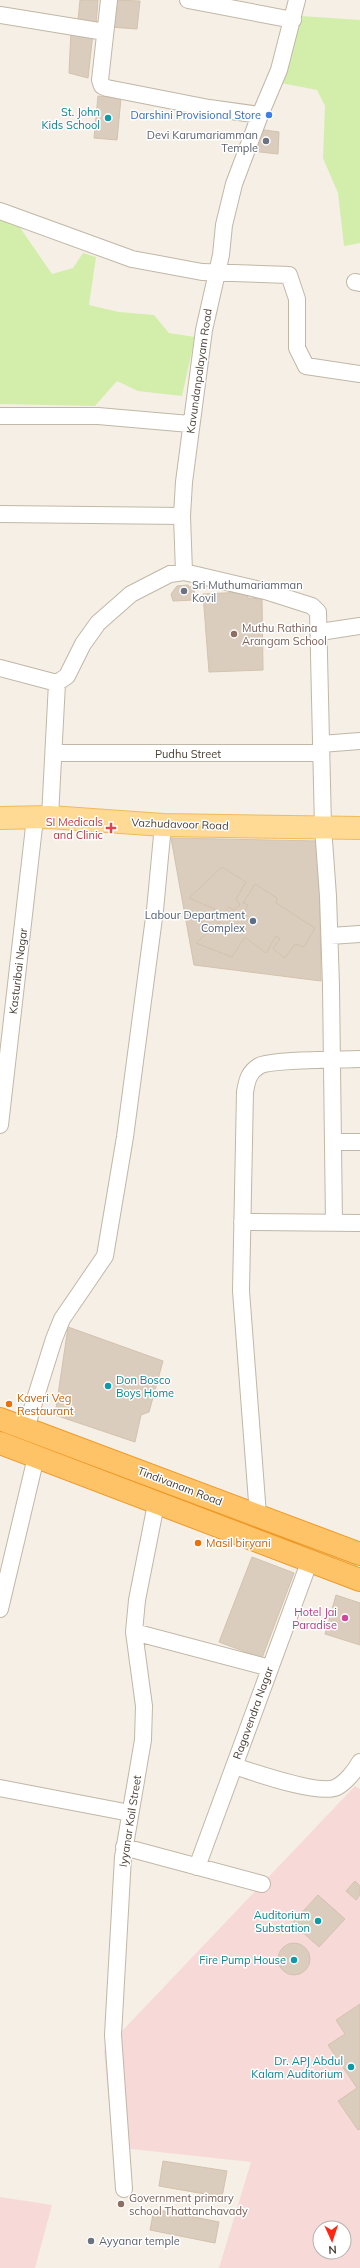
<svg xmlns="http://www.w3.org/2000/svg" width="360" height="2268" font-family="Mulish,sans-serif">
<rect width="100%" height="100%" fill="#f5efe6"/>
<path fill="#f7dad8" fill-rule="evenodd" d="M355 1786 360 1789V2268H219L251 2162 113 2147 104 2050ZM320 2228H344V2252H320Z
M0 2197 52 2205 35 2268H0Z"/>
<path fill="#d3eeaa" d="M301 16 360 20V243L344 246 338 193 323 158 325 106 317 90 281 83Z
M0 214 14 219 52 274 73 268 83 253 96 257 89 305 119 312 154 315 169 333 195 337 182 396 138 391 117 381 95 406 0 404Z"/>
<path fill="#dbcdbd" stroke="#d3c2ad" d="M80 0H98L96 24 78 20Z
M112 0 140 1 137 29 110 27Z
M71 31 93 33 88 78 69 73Z
M98 96 121 98 117 140 94 138Z
M257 129 279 132 278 154 251 151Z
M188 585 189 587H194L195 600 173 601 171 594 177 586Z
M246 592 248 598 262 599 263 670 209 672 203 594Z
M171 838 319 841 321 981 194 965Z
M222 867 246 882 236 899 240 905 234 910 229 907 224 913 189 898Z
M255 884 277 898 276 903 315 928 304 947 295 944 285 958 273 949 280 939 276 936 266 953 245 937 232 957 196 943 228 914 244 912 248 905 243 903Z
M68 1327 163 1361 149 1412 141 1415 135 1442 55 1415Z
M252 1557 294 1573 262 1658 219 1642Z
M336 1595 360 1603V1645L325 1634Z
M355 1881 360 1886V1895L356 1900 346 1891Z
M318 1895 345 1919 319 1947 292 1923Z
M278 1959a16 16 0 1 1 32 0a16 16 0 1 1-32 0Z
M360 2004V2129L358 2130 338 2101 357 2088 328 2045 345 2034 336 2020Z
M163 2161 227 2171 222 2197 159 2186Z
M154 2209 219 2222 215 2243 150 2230Z"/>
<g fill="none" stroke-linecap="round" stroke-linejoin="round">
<g stroke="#c1b7a7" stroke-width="18">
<path id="street" d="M109 0 100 80 102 86 107 88 209 108 260 115 234 184 224 225 221 255 204 330 184 482 182 516 184 572
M188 0 293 20
M0 15 105 32
M260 115 279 70 297 0
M0 211 132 259 202 272 289 275 297 299V348L306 366 360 374
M355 282 360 283
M0 416H98L190 424
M0 514 182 516
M320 632 360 626
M0 668 57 683
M321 744 360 741
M54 753H321
M50 817 57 683 67 676 83 644 98 623 131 594 170 574 184 572 265 591 312 606 318 612 323 827 328 896 331 986 334 1223
M330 936 360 934
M0 1125 35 818
M333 1142H360
M242 1222 360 1223
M26 1428 54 1339 62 1319 105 1256 125 1137 155 910 163 825
M258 1515 241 1291 245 1092C247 1080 249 1072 259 1066 271 1059 342 1060 360 1059
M0 1609 36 1457
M134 1632 270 1668
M234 1766C253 1772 320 1796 337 1787 346 1782 355 1771 360 1762
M0 1788 130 1813
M124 1847 262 1884
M197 1867 310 1560
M124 2189 113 2035 123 1857 143 1740 144 1706 134 1632 137 1600 156 1504"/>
</g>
<g stroke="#f1ba58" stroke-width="24">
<path id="primary" d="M0 818 50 817 163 825 360 828"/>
</g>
<g stroke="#ee9927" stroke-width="24">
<path id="highway" d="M0 1419 360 1554
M0 1443 360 1580"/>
</g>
<use href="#street" stroke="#fff" stroke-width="16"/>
<use href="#primary" stroke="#ffda95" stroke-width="22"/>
<use href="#highway" stroke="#ffc367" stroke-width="22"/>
</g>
<circle fill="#3f7fe0" stroke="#fff" stroke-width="1.5" cx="269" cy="115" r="4"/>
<g fill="#0f9aa8" stroke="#fff" stroke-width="1.5">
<circle cx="108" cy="118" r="4"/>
<circle cx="108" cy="1386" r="4"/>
<circle cx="318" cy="1921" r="4"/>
<circle cx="294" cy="1960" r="4"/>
<circle cx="351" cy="2067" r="4"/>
</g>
<g fill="#6b7280" stroke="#fff" stroke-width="1.5">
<circle cx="266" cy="141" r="4"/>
<circle cx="184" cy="591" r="4"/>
<circle cx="91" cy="2241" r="4"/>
</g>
<g fill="#8d6e63" stroke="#fff" stroke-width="1.5">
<circle cx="234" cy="634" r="4"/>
<circle cx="121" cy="2204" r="4"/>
</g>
<path fill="#e0444e" stroke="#fff" stroke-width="1.5" d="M109 822h4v4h4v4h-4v4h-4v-4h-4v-4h4z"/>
<circle fill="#5c6f8a" stroke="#fff" stroke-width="1.5" cx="253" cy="921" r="4"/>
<g fill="#e8710a" stroke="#fff" stroke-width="1.5">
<circle cx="9" cy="1404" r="4"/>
<circle cx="198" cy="1543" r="4"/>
</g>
<circle fill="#d1479c" stroke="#fff" stroke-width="1.5" cx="345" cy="1618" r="4"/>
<g text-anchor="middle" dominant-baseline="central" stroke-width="3" stroke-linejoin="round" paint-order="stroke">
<g font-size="11" fill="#0d838f" stroke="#fff" text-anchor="end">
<text x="100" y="112">St. John<tspan x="100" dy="13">Kids School</tspan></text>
<text x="116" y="1380" text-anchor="start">Don Bosco<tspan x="116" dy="13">Boys Home</tspan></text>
<text x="310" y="1915">Auditorium<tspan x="310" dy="13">Substation</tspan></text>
<text x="286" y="1960">Fire Pump House</text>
<text x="343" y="2061">Dr. APJ Abdul<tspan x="343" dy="13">Kalam Auditorium</tspan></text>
</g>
<g font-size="11" fill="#366cbe" stroke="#fff" text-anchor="end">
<text x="261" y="115">Darshini Provisional Store</text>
</g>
<g font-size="11" fill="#5b616d" stroke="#fff" text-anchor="start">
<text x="258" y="135" text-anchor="end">Devi Karumariamman<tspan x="258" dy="13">Temple</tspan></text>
<text x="192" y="585">Sri Muthumariamman<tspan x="192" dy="13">Kovil</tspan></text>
<text x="99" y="2241">Ayyanar temple</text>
</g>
<g font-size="11" fill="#483f34" stroke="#fff">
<text transform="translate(199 371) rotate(-82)">Kavundanpalayam Road</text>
<text x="188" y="754">Pudhu Street</text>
<text transform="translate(180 824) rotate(2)">Vazhudavoor Road</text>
<text transform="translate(18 971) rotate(-83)">Kasturibai Nagar</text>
<text transform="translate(180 1486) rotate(21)">Tindivanam Road</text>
<text transform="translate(253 1713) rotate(-70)">Ragavendra Nagar</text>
<text transform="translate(130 1821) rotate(-81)">Iyyanar Koil Street</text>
</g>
<g font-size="11" fill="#785e54" stroke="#fff" text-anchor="start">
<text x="242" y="628">Muthu Rathina<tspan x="242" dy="13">Arangam School</tspan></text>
<text x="129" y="2198">Government primary<tspan x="129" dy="13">school Thattanchavady</tspan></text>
</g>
<g font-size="11" fill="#be3a42" stroke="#fff" text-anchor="end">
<text x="103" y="822">SI Medicals<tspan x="103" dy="13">and Clinic</tspan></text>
</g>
<g font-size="11" fill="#4e5e75" stroke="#fff" text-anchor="end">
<text x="245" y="915">Labour Department<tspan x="245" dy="13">Complex</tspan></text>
</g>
<g font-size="11" fill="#c56008" stroke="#fff" text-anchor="start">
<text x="17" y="1398">Kaveri Veg<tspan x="17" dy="13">Restaurant</tspan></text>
<text x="206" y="1543">Masil biryani</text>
</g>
<g font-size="11" fill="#b23c85" stroke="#fff" text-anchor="end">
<text x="337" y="1612">Hotel Jai<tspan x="337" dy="13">Paradise</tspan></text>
</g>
</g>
<g transform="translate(332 2240) rotate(177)"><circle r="19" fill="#ffffff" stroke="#b6b2ae"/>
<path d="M0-3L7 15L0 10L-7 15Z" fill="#ff2813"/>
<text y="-6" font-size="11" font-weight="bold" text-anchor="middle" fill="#483f34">N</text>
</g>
</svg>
